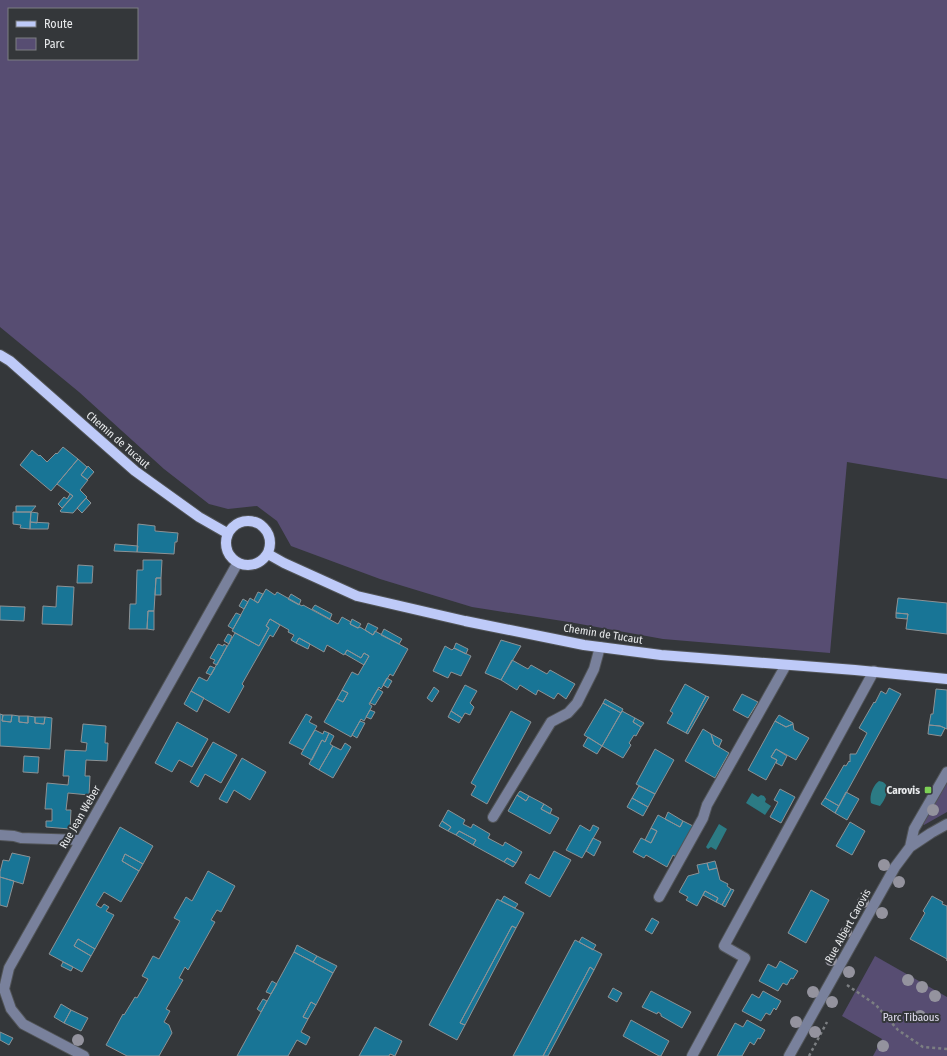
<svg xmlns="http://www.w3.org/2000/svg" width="947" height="1056" font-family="'Fira Sans Condensed',sans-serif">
<rect width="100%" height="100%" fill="#34373a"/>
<path fill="#574d72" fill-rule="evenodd" d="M0 0H947V479L847 462 830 653 663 639 569 622 472 607 380 579 291 546 277 521 257 506 228 509 209 504 164 469 79 392 0 327ZM9 9H137V59H9Z
M947 779V812L924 825 922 822Z
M875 956 947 997V1056H873L882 1039 842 1016Z"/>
<path fill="#2c7b84" d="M879 781C893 783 886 799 880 806L873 804 871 803C869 796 873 785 879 781Z
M752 793 758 797 761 795 764 796 766 799 765 802 771 806 765 815 746 803Z
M719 824 727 829 716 850 711 847 708 849 706 847Z"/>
<path fill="#187596" stroke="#8d9295" d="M63 447 78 459 51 491 20 465 32 450 39 456 40 455 47 462 56 453 57 454Z
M78 459 87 467 81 475 88 480 80 490 87 497 73 513 61 512 60 511 73 496 57 484Z
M88 466 94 472 87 480 81 475Z
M70 494 73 496 62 508 58 504 64 497 67 499Z
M86 498 91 503 82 513 77 508Z
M16 506H36L31 512H16Z
M13 512H31L30 529 20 528 21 525 13 524Z
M31 512 38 513 37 523 30 522Z
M30 522 49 523 48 529H30Z
M138 524 155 526V531L178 533 177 542H175L174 554 137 552Z
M115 544 138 546 137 552 114 551Z
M143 560H162L161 578H156L154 611H148L147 629H129L130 604H136L137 570H143Z
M78 565 93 566 92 583H77Z
M156 578H161V595H155Z
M57 586 74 587 72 625 42 624 43 606 56 607Z
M266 589 275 595 277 592 302 606 303 605 338 624 342 617 351 622 350 624 358 628 360 627 373 635 375 631 408 649 393 676 390 674 381 689 379 687 369 704 372 706 370 710 364 721 361 719 351 737 324 722 337 699 343 702 348 693 342 690 352 672 358 675 369 656 364 653 361 658 347 650 344 655 327 645 324 652 299 638 296 643 291 640 294 635 288 632 289 630 270 619 266 626 269 628 259 646 232 631 250 598 258 603Z
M258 592 263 594 258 603 254 600Z
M291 594 301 600 299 605 288 599Z
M898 598 947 603V634L906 629 908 614 896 613Z
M243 599 248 602 244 609 239 606Z
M315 605 332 614 330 619 312 609Z
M0 606 25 607 24 621 0 620Z
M148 611H154V630L147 629Z
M236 613 241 615 233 629 228 626Z
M896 613 908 614 907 619 896 618Z
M270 619 280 625 273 637 270 635 242 684 244 686 229 713 191 691 199 677 207 681 235 633 259 646 269 628 266 626Z
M352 619 361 624 358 628 350 624Z
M368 623 378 628 373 635 365 630Z
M384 629 402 639 399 644 381 635Z
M228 634 232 636 229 644 224 641Z
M299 638 310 644 308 649 296 643Z
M501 640 521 646 501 680 485 673Z
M456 643 468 649 466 654 454 648Z
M218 644 223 646 224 644 227 646 217 665 213 663 215 660 210 658Z
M445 646 452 650 454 648 471 656 461 676 451 672 448 678 433 671Z
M347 650 361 658 364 653 369 656 364 665 345 654Z
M512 660 528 669 531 665 547 674 550 670 575 684 566 699 558 693 554 699 538 690 536 695 520 685 517 690 501 680Z
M210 666 215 668 211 675 206 673Z
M387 678 392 681 388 688 383 685Z
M685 684 706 696 686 733 667 723 673 713 670 711Z
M465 685 477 691 470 703 474 707 470 715 465 713 462 718 451 711Z
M434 687 439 691 432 702 427 698Z
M889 688 901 694 839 806 825 798 844 765 846 766 849 761 850 762V754H856L867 733 859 728 874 702 875 703 881 691 886 694Z
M378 689 383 692 375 705 370 703Z
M936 689 947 690V729L940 726 929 725 931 714H933Z
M342 690 348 693 343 702 337 699Z
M191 691 204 698 197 712 184 704Z
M742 694 758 702 748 718 733 710Z
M706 696 709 697 688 734 686 733Z
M605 699 623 709 621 713 603 703Z
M603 703 621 713 602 746 584 735Z
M370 710 375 712 371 719 366 717Z
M451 711 462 718 459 723 448 717Z
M511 711 531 722 487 804 471 795 476 786 471 783Z
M622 711 635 718 633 722 641 727 636 736 634 735 629 743 631 745 623 758 602 746Z
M0 714 3 715 2 721 11 722 12 715 19 716V722L28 723V716L35 717V723L44 724 45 717 52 718 50 749 0 746Z
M306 714 312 717 309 722 317 726 303 750 289 743Z
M3 715H12L11 722 2 721Z
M779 715 793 723V724L786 727 775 721Z
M19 716H28V723L19 722Z
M35 717H45L44 724 35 723Z
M635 718 644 723 641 727 633 722Z
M360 721 365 723 357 738 352 735Z
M775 721 786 727 793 724 794 730 809 738 796 760 776 749 771 757 777 760 766 780 748 770Z
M177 722 208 739 192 767 179 760 172 772 155 763Z
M83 724 106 726 105 743H108L107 761 86 760 85 776H90L89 795 68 793 66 810H71L70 829 46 827V821H52V809H45L47 783 68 785 69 776H63L65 750 86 751 87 743 81 742Z
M929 725 940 726 945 728 941 736 928 734Z
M703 729 711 734 714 744 729 753 715 778 685 761Z
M315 730 323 734 324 731 329 733 325 742 322 740 312 760 301 754Z
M329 733 334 736 330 744 333 746 319 770 309 764 322 740 325 742Z
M711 734 722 740 719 747 714 744Z
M588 737 602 746 597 754 583 746Z
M213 742 237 755 221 783 205 774 198 787 190 782Z
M345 743 351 747 333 778 319 770 333 746 341 750Z
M655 749 674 760 655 794 636 784Z
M776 749 787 756 782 766 776 763 777 760 771 757Z
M24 756 39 757 38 773 23 772Z
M242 758 266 772 250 800 234 790 227 803 219 799Z
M639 786 655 794 648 807 632 798Z
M780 789 795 797 781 823 770 817 778 802 774 800Z
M520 791 529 796 526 801 517 795Z
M846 792 859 799 847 820 835 813Z
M517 795 526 801 529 796 544 804 541 809 559 818 550 834 508 811Z
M632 798 648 807 643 816 627 807Z
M825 798 839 806 835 813 821 804Z
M544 804 552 809 550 814 541 809Z
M448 810 465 820 463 824 471 828 473 824 490 834 488 838 503 846 505 842 522 852 516 863 507 858 504 862 473 845 476 840 459 831 456 835 448 831 451 827 442 821Z
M668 812 683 821 680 827 665 819Z
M658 815 680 827 683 821 693 826 676 857 673 855 667 867 646 855 644 858 633 852 641 838 651 843 657 831 651 828Z
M442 821 451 827 448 831 439 826Z
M850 822 865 831 852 855 836 846Z
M580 825 590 831 593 825 599 828 582 858 566 850Z
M120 827 153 846 143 864 125 854 122 861 139 871 121 902 104 892 96 905 101 908 104 904 109 907 106 911 114 915 95 949 78 939 74 946 91 956 82 972 49 954Z
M651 828 657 831 651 843 645 840Z
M459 831 476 840 473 845 456 835Z
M593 838 601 842 594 856 586 851Z
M554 851 571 860 550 897 525 883 530 874 539 879Z
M12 853 30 857 23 884 0 877V872L3 860 9 861Z
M125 854 143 864 139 871 122 861Z
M507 858 516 863 513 867 504 862Z
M715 861 717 868 709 870 707 863Z
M707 863 709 870 717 868 720 880 728 884 727 886 731 889 722 905 716 902 718 898 705 891 697 906 686 900 688 897 679 892 688 876 699 873 697 865Z
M208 871 235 886 221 912 217 910 211 920 215 922 188 970 185 967 179 978 183 980 166 1009 170 1011 164 1022 169 1025 172 1033 159 1056H127L106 1045 123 1014 124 1015 135 997 137 998 148 979 142 976 153 956 159 959 180 921 174 918 186 897 192 901Z
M0 877 14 881 7 907 0 905Z
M731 889 734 890 725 907 722 905Z
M811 890 829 900 806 943 788 933Z
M705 891 718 898 716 902 703 895Z
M504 896 518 904 515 908 501 901Z
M932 896 943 902 942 904 947 906V961V959L910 939 925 913 923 911Z
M497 899 524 913 516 928 512 926 460 1023 465 1025 457 1040 429 1025Z
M652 918 659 922 652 934 645 930Z
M512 926 516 928 465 1025 460 1023Z
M582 937 596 945 593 950 579 942Z
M78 939 95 949 91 956 74 946Z
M575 940 602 954 594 970 590 967 543 1056H513Z
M297 945 317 956 313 962 294 952Z
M294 952 333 973 316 1005 311 1002 303 1017 308 1019 301 1032 310 1037 306 1045 297 1040 288 1056H237Z
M317 956 337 966 333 973 313 962Z
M780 961 798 971 793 979 791 978 787 985 783 983 778 991 759 981 768 964 776 968Z
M63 962 73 967 71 971 61 966Z
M590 967 594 970 548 1056H543Z
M272 981 277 984 271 994 266 992Z
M613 988 622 993 617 1002 608 997Z
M651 991 691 1012 682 1028 661 1016V1014L658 1012 657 1014 642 1007Z
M763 991 781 1001 776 1010 774 1008 770 1015 766 1013 761 1021 742 1011 752 994 759 998Z
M263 999 267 1001 261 1012 257 1009Z
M311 1002 316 1005 308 1019 303 1017Z
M61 1004 71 1010 64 1023 54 1017Z
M71 1010 88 1018 81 1031 64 1023Z
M631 1020 669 1041 661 1056H659L623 1036Z
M747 1020 765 1030 760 1039 758 1038 754 1045 750 1042 742 1056H717L735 1023 743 1027Z
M375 1027 402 1041 395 1056 390 1054 389 1056H359Z
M0 1032 13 1038 9 1045 0 1040Z"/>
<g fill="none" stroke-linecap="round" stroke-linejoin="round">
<g stroke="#515457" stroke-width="12">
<path id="minor" d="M493 817 551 722 568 713 577 703 594 669 600 647
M0 835 14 836 21 838 81 840
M910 847 914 829 947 772
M659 897 703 818 707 805 786 665
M84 1056 23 1024 11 1009 4 989 9 968 237 564
M692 1056 745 958 724 946 874 671
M789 1056 895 867 910 847 931 833 947 824"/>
</g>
<g stroke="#515457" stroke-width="12">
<path id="major" d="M0 355 10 361 135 471 199 517 227 533
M226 543a22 22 0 1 1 44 0a22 22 0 1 1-44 0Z
M268 554 284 563 357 596 465 621 584 645 661 655 855 670 947 679"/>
</g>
<path stroke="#7c7f82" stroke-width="2.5" stroke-dasharray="3 3" stroke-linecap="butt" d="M847 985 876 1005 898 1030 923 1047 947 1049
M809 1056 827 1022"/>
<use href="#minor" stroke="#79819c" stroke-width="10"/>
<use href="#major" stroke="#becaf8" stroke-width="10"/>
</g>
<g fill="#94939e">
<circle cx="933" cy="810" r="6"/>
<circle cx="884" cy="865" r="6"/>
<circle cx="899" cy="882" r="6"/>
<circle cx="863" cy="902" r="6"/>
<circle cx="882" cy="913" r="6"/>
<circle cx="846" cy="932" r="6"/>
<circle cx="831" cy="960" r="6"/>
<circle cx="849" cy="972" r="6"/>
<circle cx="908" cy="980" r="6"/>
<circle cx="922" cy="987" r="6"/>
<circle cx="813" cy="992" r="6"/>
<circle cx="935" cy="996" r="6"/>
<circle cx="832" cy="1002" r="6"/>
<circle cx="920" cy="1016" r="6"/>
<circle cx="796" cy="1022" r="6"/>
<circle cx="815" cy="1032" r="6"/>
<circle cx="78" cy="1040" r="6"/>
<circle cx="883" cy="1046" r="6"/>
</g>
<rect fill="#7cd155" stroke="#34373a" stroke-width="1.5" x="924" y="786" width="8" height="8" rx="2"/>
<g text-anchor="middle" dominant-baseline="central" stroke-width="4" stroke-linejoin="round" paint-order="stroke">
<g font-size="11" fill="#e9ebed" stroke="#34373a">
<text transform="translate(118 440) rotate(41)">Chemin de Tucaut</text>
<text transform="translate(603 634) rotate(9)">Chemin de Tucaut</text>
<text transform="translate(80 817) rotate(-60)">Rue Jean Weber</text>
<text transform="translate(848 926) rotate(-61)">Rue Albert Carovis</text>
</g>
<g font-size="11" font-weight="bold" fill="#e9ebed" stroke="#34373a" text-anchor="end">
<text x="920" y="790">Carovis</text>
</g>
<g font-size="11" fill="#e2def0" stroke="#34373a">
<text x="911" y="1017">Parc Tibaous</text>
</g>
</g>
<rect x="8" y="8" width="130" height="52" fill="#34373a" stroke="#7c7f82"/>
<rect x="16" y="21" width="20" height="6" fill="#becaf8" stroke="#7c7f82"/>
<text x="44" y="28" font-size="12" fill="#e9ebed">Route</text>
<rect x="16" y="38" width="20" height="12" fill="#574d72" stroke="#7c7f82"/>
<text x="44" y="48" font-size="12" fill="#e9ebed">Parc</text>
</svg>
